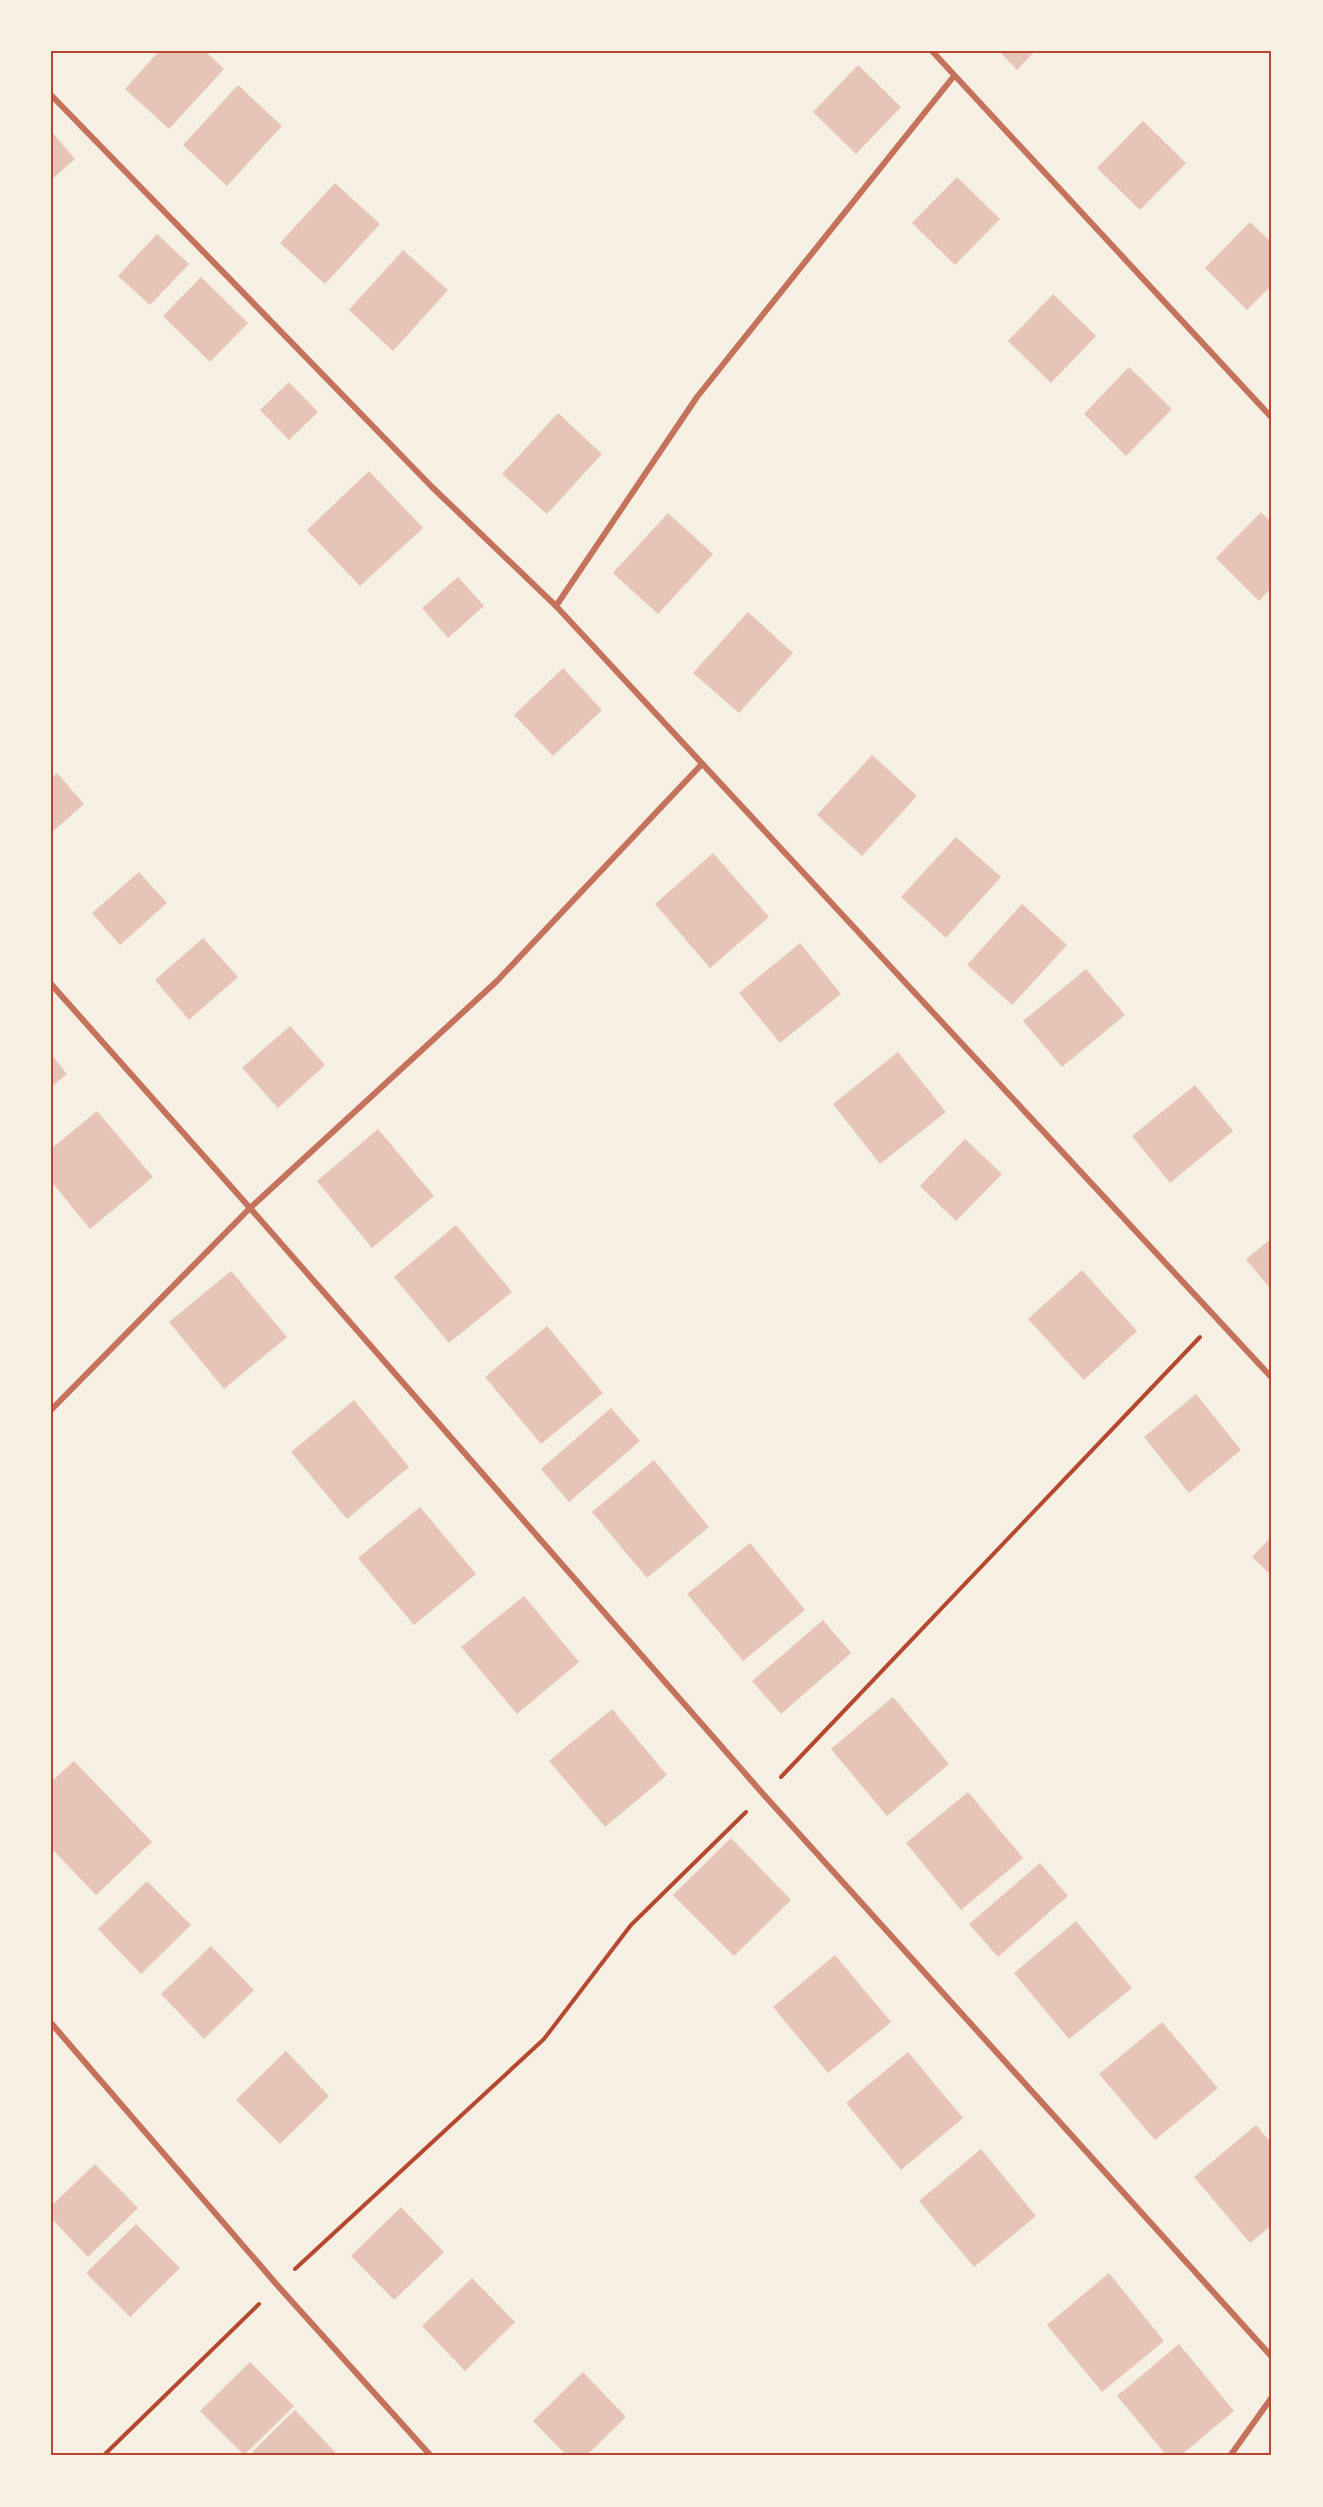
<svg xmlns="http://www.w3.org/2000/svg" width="1323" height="2507" font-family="'Sofia Sans Condensed',sans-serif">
<rect width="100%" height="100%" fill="#f6efe4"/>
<path fill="#e6c5b7" d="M159 51H205L224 69 169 129 125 89Z
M999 51H1035L1017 70Z
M858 65 901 107 856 154 813 112Z
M238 85 282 126 227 186 183 145Z
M1143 121 1186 163 1140 210 1097 168Z
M51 131 75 159 51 180Z
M957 177 1000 219 955 265 912 223Z
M335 183 380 224 325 284 280 243Z
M1250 222 1272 243V285L1247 310 1205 268Z
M157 234 189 264 150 305 118 276Z
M403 250 448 290 393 351 349 310Z
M201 277 248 323 210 362 163 316Z
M1053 294 1096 336 1051 383 1008 341Z
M1129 367 1172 409 1126 456 1084 414Z
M289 382 318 412 289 440 260 410Z
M558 413 602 454 547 514 502 474Z
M369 471 423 528 360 586 307 530Z
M1261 512 1272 523V587L1259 601 1216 558Z
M668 513 713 554 658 614 613 573Z
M458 577 484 606 448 638 422 608Z
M748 612 793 653 739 713 693 673Z
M563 668 602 710 553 756 514 715Z
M872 755 917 796 862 856 817 815Z
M57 773 84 804 51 833V779Z
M956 837 1001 877 946 938 901 897Z
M713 853 769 917 710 968 655 904Z
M139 872 167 903 120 945 92 913Z
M1022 904 1067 945 1012 1005 967 965Z
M203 938 238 977 189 1020 155 980Z
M800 943 841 994 780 1043 739 993Z
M1086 969 1125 1015 1062 1067 1023 1021Z
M290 1026 325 1065 278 1108 242 1068Z
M898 1052 946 1112 880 1164 833 1104Z
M51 1054 67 1074 51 1087Z
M1195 1085 1233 1131 1170 1183 1132 1136Z
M97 1111 153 1177 90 1229 51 1181V1149Z
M378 1129 434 1196 372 1248 317 1181Z
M965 1139 1002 1174 956 1221 920 1186Z
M456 1225 512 1292 449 1343 394 1277Z
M1272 1238V1291L1246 1259Z
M1082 1270 1137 1331 1084 1380 1028 1319Z
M231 1271 287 1337 224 1389 169 1322Z
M547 1326 603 1393 541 1444 485 1377Z
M1196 1394 1241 1450 1189 1493 1144 1437Z
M354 1400 409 1467 347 1519 291 1452Z
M611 1408 640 1441 569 1502 541 1469Z
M654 1460 709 1527 647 1578 592 1512Z
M420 1507 476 1574 414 1625 358 1558Z
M1272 1536V1576L1252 1557Z
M750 1543 805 1610 743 1661 687 1594Z
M524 1596 579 1662 517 1714 461 1647Z
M823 1620 851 1653 781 1714 752 1681Z
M893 1697 949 1764 887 1816 831 1749Z
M612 1709 667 1775 605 1827 549 1761Z
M74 1761 152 1842 96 1895 51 1848V1782Z
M968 1792 1023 1858 961 1910 906 1843Z
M731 1838 791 1900 734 1956 673 1895Z
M1040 1863 1068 1896 998 1957 969 1924Z
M147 1881 191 1925 141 1974 98 1929Z
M1076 1921 1132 1988 1069 2039 1014 1973Z
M211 1946 254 1990 204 2039 161 1994Z
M835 1955 891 2022 828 2073 773 2007Z
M1162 2022 1218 2088 1155 2140 1099 2074Z
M286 2051 329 2096 280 2144 236 2100Z
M908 2052 963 2118 901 2170 846 2103Z
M1256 2125 1272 2144V2225L1250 2243 1194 2177Z
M981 2149 1036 2216 974 2267 919 2201Z
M95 2164 138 2208 88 2257 51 2218V2206Z
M401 2207 444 2252 394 2300 351 2256Z
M136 2224 180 2268 130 2317 86 2273Z
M1109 2273 1164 2341 1102 2392 1047 2325Z
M472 2278 515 2322 465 2371 422 2326Z
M1179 2344 1234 2411 1180 2456H1167L1117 2396Z
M250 2362 294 2406 244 2455 200 2411Z
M583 2372 626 2417 586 2456H567L533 2421Z
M295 2410 338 2455 248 2456Z"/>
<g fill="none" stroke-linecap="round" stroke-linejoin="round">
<path stroke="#b5482f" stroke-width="4" d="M781 1777 1200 1337
M295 2269 544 2039 631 1925 746 1812
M103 2456 259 2304"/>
<path stroke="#c5725c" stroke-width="6" d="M932 51 1272 418
M51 95 432 487 556 606 1272 1378
M556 606 697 397 954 76
M51 984 250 1208 764 1795 1272 2357
M51 1410 250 1208 497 981 702 764
M51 2023 278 2286 431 2456
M1230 2456 1272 2397"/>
</g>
<rect width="1323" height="2507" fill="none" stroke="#f6efe4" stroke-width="105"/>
<rect x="52" y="52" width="1218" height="2402" fill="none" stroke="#b5482f" stroke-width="2"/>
</svg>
